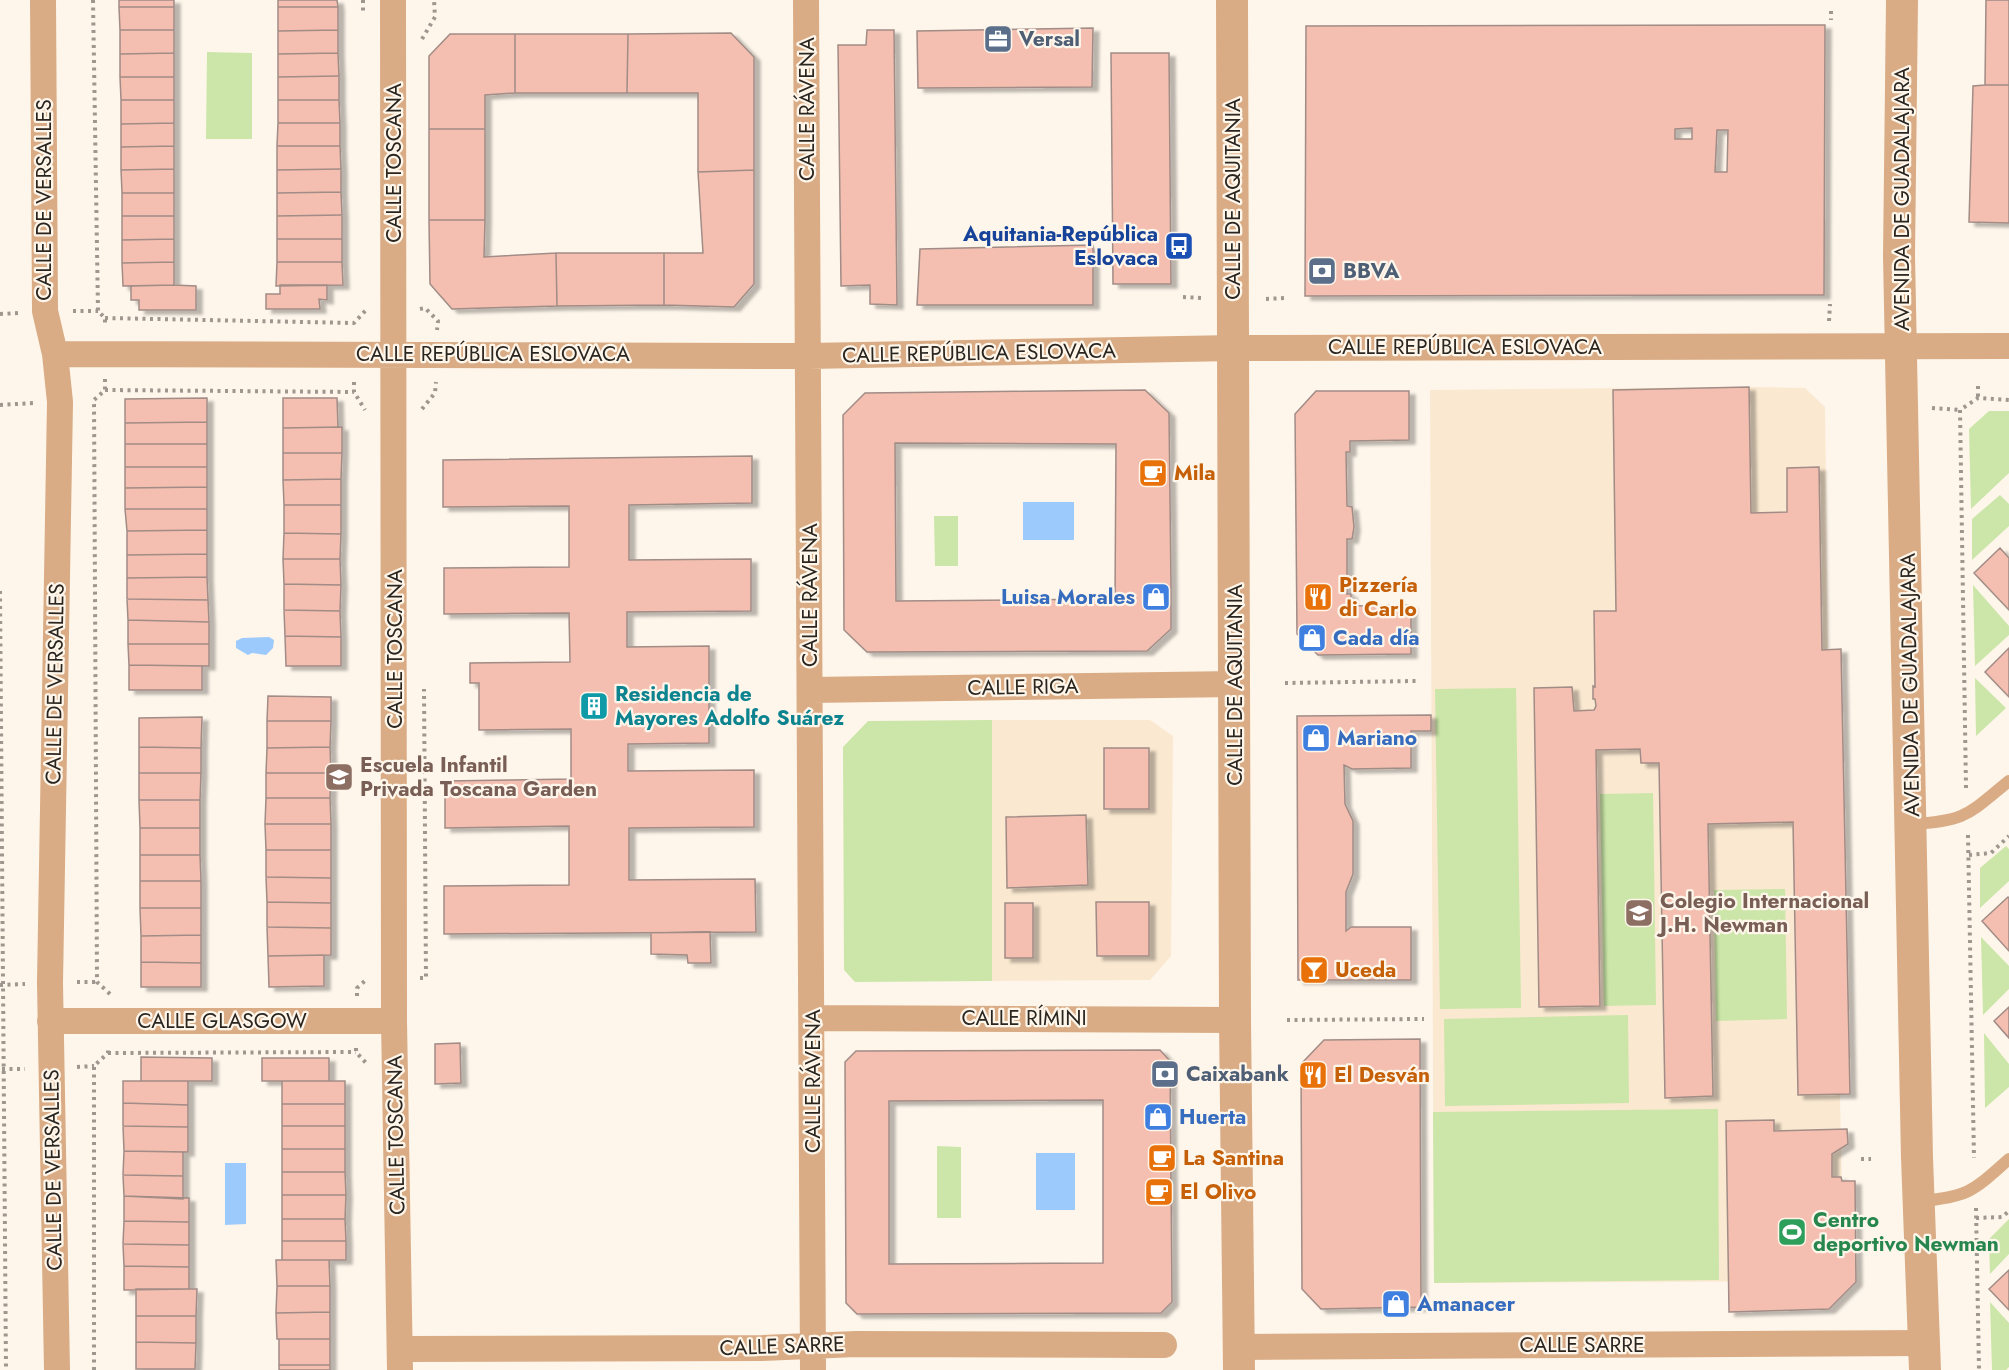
<svg xmlns="http://www.w3.org/2000/svg" width="2009" height="1370" font-family="Jost,sans-serif">
<defs>
<filter id="shadow"><feDropShadow dx="6" dy="4" stdDeviation="1.5" flood-color="#0004"/></filter>
</defs>
<rect width="100%" height="100%" fill="#fef6eb"/>
<path fill="#fae8d0" d="M1749 387 1805 388 1825 407 1828 650H1841L1850 1094 1840 1095 1843 1248 1824 1281 1434 1283 1430 390Z
M992 720H1150L1173 736 1171 956 1150 980 992 981Z"/>
<path fill="#cbe6a8" d="M207 52 252 53V139H206Z
M1989 411H2009V473L1971 509 1969 429Z
M2000 495 2009 504V526L1972 560V519Z
M934 516H958V566H935Z
M1973 585 2009 626V635L1975 666Z
M1975 678 2006 708 1976 736Z
M1516 688 1521 1008 1440 1009 1435 689Z
M992 720V981L855 982 844 970 843 747 868 721Z
M1653 793 1656 1005 1604 1006 1600 794Z
M2006 846 2009 849V881L1980 908V868Z
M1785 889 1787 1019 1716 1021 1714 890Z
M1981 937 2009 966V989L1983 1015Z
M1628 1015 1629 1103 1445 1106 1444 1019Z
M1984 1033 2009 1064V1087L1985 1108Z
M1718 1109 1719 1280 1434 1283 1433 1112Z
M937 1146 961 1147V1218H937Z
M2009 1219V1254L1990 1274 1989 1239Z
M1990 1302 2009 1323V1367L2006 1370H1992Z"/>
<path fill="#9dcafc" d="M1023 502H1074V540H1023Z
M269 637 274 640 273 648 266 655 252 653 248 655 236 648V641L242 638Z
M1036 1153H1075V1210H1036Z
M225 1163H246V1224L225 1225Z"/>
<path fill="#f4bfb0" stroke="#a18c86" stroke-width="1.5" fill-rule="evenodd" filter="url(#shadow)" d="M119 0H174V7H119Z
M278 0H337L338 7H278Z
M1986 0H2009V85H1985Z
M119 7H174V30H120Z
M278 7H338V30L278 31Z
M1825 25 1824 295 1305 296 1306 26Z
M1093 28 1092 87 918 88 917 31Z
M120 30H174V53L120 54Z
M338 30V53L278 54V31Z
M867 30H894L897 305 870 304V285L841 286 838 45H866Z
M731 33 754 57V170L698 172V93H627L628 34Z
M450 34H515V93L485 95V129H429V56Z
M515 34H628L627 93H515Z
M174 53V77H120V54Z
M338 53 339 76 278 77V54Z
M1111 53H1169L1171 284H1113Z
M339 76V100H278V77Z
M120 77H174V100H121Z
M1985 85H2009V223L1969 222 1973 86Z
M121 100H174V123L121 124Z
M278 100H339L340 123H278Z
M174 123V146L121 147V124Z
M278 123H340V146H277Z
M1692 128V139H1675V129Z
M429 129H485V220H429Z
M1717 130H1728L1727 172H1715Z
M174 146V169L121 170V147Z
M277 146H340L341 169 277 170Z
M174 169V193H122L121 170Z
M341 169V192L277 193V170Z
M754 170V284L734 307 664 305V253H703L698 172Z
M341 192 342 215 277 216V193Z
M122 193H174V216H122Z
M342 215V239H277V216Z
M122 216H174V239L122 240Z
M429 220H485L484 257 556 253 557 306 452 309 430 284Z
M174 239V262L122 263V240Z
M277 239H342V262H277Z
M1093 245V305H917L920 249Z
M556 253H664V305L557 306Z
M174 262V285L123 286 122 263Z
M277 262H342L343 285 276 286Z
M174 285 196 286V310H139V300H131V286Z
M280 285H327V300L319 299 320 309H266V294H280Z
M1749 387 1751 513 1787 512V468L1819 467 1822 650 1841 649 1850 1094 1798 1095 1793 822 1708 824 1713 1096 1665 1098 1659 763H1641L1640 749 1596 750 1600 1006 1539 1007 1534 688 1572 687 1574 711 1594 710 1596 706 1595 699H1593V686L1595 687 1594 611H1616L1613 390Z
M1145 390 1169 413 1171 584V629L1147 651 867 652 844 630 843 415 865 393ZM895 443 1116 444 1115 599 896 601Z
M1316 391H1409V440L1350 441V452H1346L1347 506 1352 507 1354 527 1352 539H1347V594H1351V606L1411 605V654L1318 655 1297 634 1295 414Z
M207 398V422L125 423V399Z
M283 398H337L338 427 283 428Z
M207 422V444H125V423Z
M342 427V453H283V428Z
M125 444H207V467H125Z
M283 453H342L341 479 283 480Z
M752 456V503L629 505V560L751 559V611L627 612V647L709 646V743L628 744V771L754 770V827L629 828V880L755 879 756 932 444 934V886L569 885V826L445 828V781L571 779V729L479 730V683H470V663L570 662 569 613 444 614V568L569 567V506L443 507V460Z
M125 467H207V487L125 488Z
M341 479V505H284L283 480Z
M207 487V509H125V488Z
M284 505H341V534L284 533Z
M125 509H207V530L127 531Z
M207 530V554L127 555V531Z
M284 533 341 534 340 559H283Z
M2000 548 2009 558V610L1974 573Z
M207 554V577L127 578V555Z
M283 559H340L341 585 284 584Z
M207 577 208 600 127 599V578Z
M284 584 341 585 340 611 284 610Z
M127 599 208 600 209 622 128 620Z
M284 610 340 611 341 637 285 636Z
M128 620 209 622V644H128Z
M285 636 341 637V666H286Z
M128 644H209V666L129 665Z
M2009 648V697L1985 672Z
M129 665 202 666V690H129Z
M268 696 331 697V721H267Z
M1431 715V731H1411V768L1352 769 1344 765 1345 804 1353 821V874L1346 892V931L1351 927H1411V980H1298L1297 716Z
M202 717 201 748 139 747V718Z
M267 721H331L330 747 267 748Z
M139 747 201 748V773H139Z
M330 747 331 773H266L267 748Z
M1104 748H1149V809H1104Z
M139 773H201L200 800H139Z
M266 773H331L330 798H266Z
M266 798H330L331 824H265Z
M139 800H200V828H140Z
M1086 815 1088 885 1007 888 1006 817Z
M265 824H331V850H266Z
M140 828H200V855H140Z
M266 850H331V878L266 877Z
M140 855H200L201 881H140Z
M266 877 331 878V903L267 902Z
M140 881H201V908H140Z
M2008 897 2009 898V951L1982 921Z
M267 902 331 903V928L267 927Z
M1096 902H1149V956H1097Z
M1005 903H1033V958H1005Z
M140 908H201V935L141 936Z
M267 927 331 928V955L268 956Z
M710 932 711 963H688L687 955 651 954V933Z
M201 935V963L141 962V936Z
M324 955V986L269 987 268 956Z
M141 962 201 963V987H141Z
M2009 1007V1038L1994 1021Z
M1420 1039 1421 1307 1321 1309 1302 1289 1301 1064 1324 1040Z
M460 1043 461 1083 435 1084V1044Z
M1160 1050 1170 1061 1172 1302 1161 1313 857 1314 846 1303 845 1062 856 1051ZM1103 1100V1263L889 1264V1101Z
M141 1057 212 1058V1081H141Z
M262 1058H329V1081H262Z
M123 1081H188V1105L123 1103Z
M282 1081H345V1104H282Z
M123 1103 188 1105V1127L123 1126Z
M282 1104H345V1126H282Z
M1774 1120V1131L1847 1129 1848 1144 1832 1154V1177H1841L1842 1181H1855L1856 1282 1829 1309 1729 1312 1726 1121Z
M123 1126 188 1127V1152L124 1151Z
M282 1126H345V1149H282Z
M282 1149H345V1172H282Z
M124 1151 183 1152V1176L123 1175Z
M282 1172H345L346 1195H282Z
M123 1175 183 1176V1199L124 1196Z
M282 1195H346L345 1219H282Z
M124 1196 189 1198V1222L124 1221Z
M282 1219H345L346 1241H282Z
M124 1221 189 1222V1245L123 1244Z
M282 1241H346V1260H282Z
M123 1244 189 1245V1267L124 1266Z
M276 1260H329L330 1286H277Z
M124 1266 189 1267V1289L124 1290Z
M2009 1270V1310L1989 1289Z
M277 1286H330V1312L276 1313Z
M136 1289H197L196 1316H136Z
M330 1312V1339H277L276 1313Z
M136 1316H196V1343L136 1342Z
M279 1339H330V1365H279Z
M136 1342 196 1343 195 1369H136Z
M279 1365H330V1370H279Z"/>
<g fill="none" stroke-linecap="round" stroke-linejoin="round">
<path stroke="#9e978f" stroke-width="4" stroke-dasharray="3 4.5" stroke-linecap="butt" d="M93 0 98 311 105 318V327
M363 0V11
M1831 11V20
M422 39 435 17 434 0
M1183 297 1203 298
M1266 299 1285 298
M420 309 425 308 438 321 437 330
M73 311H98
M0 314 20 313
M105 318 354 323 366 310
M1829 321 1830 304
M105 379V390L94 400 97 982 110 994
M354 382V392L365 410
M1978 386V398
M105 390 354 392
M0 405 33 403
M1932 408 1960 410
M422 409 435 393 436 382
M0 591 6 1370
M1285 683 1416 681
M1966 788 1960 410 1978 398 2009 400
M1968 835 1974 1158
M1969 855 1991 853 2009 836
M420 978H426L424 689
M77 982H97
M0 985 25 984
M357 996V988L366 980
M1287 1020 1424 1019
M356 1048V1052L367 1064
M108 1053 356 1052
M77 1067 94 1066
M2 1069H25
M1861 1159H1871
M1976 1208 1979 1370
M1976 1218 2002 1217 2009 1211
M94 1370V1066L108 1053V1047"/>
<path stroke="#daac85" stroke-width="12" d="M1912 824C1967 821 1968 814 2009 781
M1920 1201C1969 1197 1973 1191 2009 1159"/>
<path stroke="#daac85" stroke-width="26" d="M43 0 45 311 55 354 60 402 50 983 57 1370
M393 0 394 1021 400 1370
M806 0 813 1370
M55 354 809 356 1234 348 2009 346
M811 690 1236 684
M813 1018 1235 1020
M50 1021H394
M1239 1347 1925 1343
M400 1349 762 1348 856 1344 1164 1345"/>
<path stroke="#daac85" stroke-width="32" d="M1232 0 1235 1020 1239 1370
M1902 0 1899 256 1917 1158 1925 1370"/>
</g>
<defs>
<g id="office-square" transform="scale(1.5)"><rect x="-9" y="-9" width="18" height="18" rx="4" fill="#5c6f8a" stroke="#fef6eb"/><path d="M-6-3h4V-5.5h4V-3h4V5H-6ZM-1-4.5V-3h2v-1.5ZM-6 0V1H6V0Z" fill="#fff"/></g>
<g id="bus-square" transform="scale(1.5)"><rect x="-9" y="-9" width="18" height="18" rx="4" fill="#1a4fb4" stroke="#fef6eb"/><path d="M-5-6H5V4H4V6H2V4H-2V6H-4V4H-5ZM-3.5-4V0h7V-4ZM-3.5 1.2v1.5H-2V1.2ZM2 1.2v1.5H3.5V1.2Z" fill="#fff"/></g>
<g id="bank-square" transform="scale(1.5)"><rect x="-9" y="-9" width="18" height="18" rx="4" fill="#5c6f8a" stroke="#fef6eb"/><path d="M-6-4H6V4H-6ZM0-2.3a2.3 2.3 0 1 0 0 4.6a2.3 2.3 0 1 0 0-4.6Z" fill="#fff"/></g>
<g id="cafe-square" transform="scale(1.5)"><rect x="-9" y="-9" width="18" height="18" rx="4" fill="#e8710a" stroke="#fef6eb"/><path d="M-5.5-4.5H6V0H3Q3 3.5 0 3.5H-2.5Q-5.5 3.5-5.5 0ZM3-3.2v2h1.7v-2ZM-6 4.5H4V6H-6Z" fill="#fff"/></g>
<g id="shop-square" transform="scale(1.5)"><rect x="-9" y="-9" width="18" height="18" rx="4" fill="#3f7fe0" stroke="#fef6eb"/><path d="M-5-2.5h2.3a2.7 3.5 0 0 1 5.4 0H5L5.5 6h-11ZM-1.5-2.5h3a1.5 2.3 0 0 0-3 0Z" fill="#fff"/></g>
<g id="restaurant-square" transform="scale(1.5)"><rect x="-9" y="-9" width="18" height="18" rx="4" fill="#e8710a" stroke="#fef6eb"/><path d="M-5-6h1v4h1v-4h1v4h1v-4h1v5L-1.5 .5V6h-2V.5L-5-1ZM5-6V6H3V1.5H1.5Q1.5-4 5-6Z" fill="#fff"/></g>
<g id="building-square" transform="scale(1.5)"><rect x="-9" y="-9" width="18" height="18" rx="4" fill="#0f9aa8" stroke="#fef6eb"/><path d="M-4-6H4V6H1V3H-1V6H-4ZM-2.5-4.3h1.7v1.8h-1.7ZM.8-4.3h1.7v1.8H.8ZM-2.5-1h1.7V.8h-1.7ZM.8-1h1.7V.8H.8Z" fill="#fff"/></g>
<g id="school-square" transform="scale(1.5)"><rect x="-9" y="-9" width="18" height="18" rx="4" fill="#8d6e63" stroke="#fef6eb"/><path d="M0-5L7-2L0 1L-7-2ZM-4 1L0 2.5L4 1V4Q0 6-4 4Z" fill="#fff"/></g>
<g id="bar-square" transform="scale(1.5)"><rect x="-9" y="-9" width="18" height="18" rx="4" fill="#e8710a" stroke="#fef6eb"/><path d="M-6-5H6L.8 .8V4.5H3.5V6h-7V4.5H-.8V.8Z" fill="#fff"/></g>
<g id="stadium-square" transform="scale(1.5)"><rect x="-9" y="-9" width="18" height="18" rx="4" fill="#2e9e5b" stroke="#fef6eb"/><path d="M0-5a6.5 5 0 1 0 0 10a6.5 5 0 1 0 0-10ZM-3.5-1.8h7v3.6h-7Z" fill="#fff"/></g>
</defs>
<g fill-rule="evenodd">
<use href="#office-square" x="998" y="39"/>
<use href="#bus-square" x="1179" y="246"/>
<use href="#bank-square" x="1322" y="271"/>
<use href="#cafe-square" x="1153" y="473"/>
<use href="#shop-square" x="1156" y="597"/>
<use href="#restaurant-square" x="1318" y="597"/>
<use href="#shop-square" x="1312" y="638"/>
<use href="#building-square" x="594" y="706"/>
<use href="#shop-square" x="1316" y="738"/>
<use href="#school-square" x="339" y="777"/>
<use href="#school-square" x="1639" y="913"/>
<use href="#bar-square" x="1314" y="970"/>
<use href="#bank-square" x="1165" y="1074"/>
<use href="#restaurant-square" x="1313" y="1075"/>
<use href="#shop-square" x="1158" y="1117"/>
<use href="#cafe-square" x="1162" y="1158"/>
<use href="#cafe-square" x="1159" y="1192"/>
<use href="#stadium-square" x="1792" y="1232"/>
<use href="#shop-square" x="1396" y="1304"/>
</g>
<g text-anchor="middle" dominant-baseline="central" stroke-width="4.5" stroke-linejoin="round" paint-order="stroke">
<g font-size="21" font-weight="bold" fill="#4e5e75" stroke="#fef6eb" text-anchor="start">
<text x="1019" y="39">Versal</text>
<text x="1343" y="271">BBVA</text>
<text x="1186" y="1074">Caixabank</text>
</g>
<g font-size="21" fill="#2a251f" stroke="#fef6eb">
<text transform="translate(807 109) rotate(-90)">CALLE RÁVENA</text>
<text transform="translate(394 163) rotate(-90)">CALLE TOSCANA</text>
<text transform="translate(1233 199) rotate(-90)">CALLE DE AQUITANIA</text>
<text transform="translate(1902 199) rotate(-90)">AVENIDA DE GUADALAJARA</text>
<text transform="translate(44 200) rotate(-90)">CALLE DE VERSALLES</text>
<text x="1465" y="347">CALLE REPÚBLICA ESLOVACA</text>
<text transform="translate(979 353) rotate(-1)">CALLE REPÚBLICA ESLOVACA</text>
<text x="493" y="354">CALLE REPÚBLICA ESLOVACA</text>
<text transform="translate(810 595) rotate(-90)">CALLE RÁVENA</text>
<text transform="translate(395 649) rotate(-90)">CALLE TOSCANA</text>
<text transform="translate(55 684) rotate(-89)">CALLE DE VERSALLES</text>
<text transform="translate(1235 685) rotate(-90)">CALLE DE AQUITANIA</text>
<text transform="translate(1910 685) rotate(-91)">AVENIDA DE GUADALAJARA</text>
<text transform="translate(1023 687) rotate(-1)">CALLE RIGA</text>
<text x="1024" y="1018">CALLE RÍMINI</text>
<text x="222" y="1021">CALLE GLASGOW</text>
<text transform="translate(813 1081) rotate(-90)">CALLE RÁVENA</text>
<text transform="translate(396 1135) rotate(-91)">CALLE TOSCANA</text>
<text transform="translate(53 1170) rotate(-91)">CALLE DE VERSALLES</text>
<text x="1582" y="1345">CALLE SARRE</text>
<text transform="translate(782 1346) rotate(-2)">CALLE SARRE</text>
</g>
<g font-size="21" font-weight="bold" fill="#164399" stroke="#fef6eb" text-anchor="end">
<text x="1158" y="234">Aquitania-República<tspan x="1158" dy="24">Eslovaca</tspan></text>
</g>
<g font-size="21" font-weight="bold" fill="#c56008" stroke="#fef6eb" text-anchor="start">
<text x="1174" y="473">Mila</text>
<text x="1339" y="585">Pizzería<tspan x="1339" dy="24">di Carlo</tspan></text>
<text x="1335" y="970">Uceda</text>
<text x="1334" y="1075">El Desván</text>
<text x="1183" y="1158">La Santina</text>
<text x="1180" y="1192">El Olivo</text>
</g>
<g font-size="21" font-weight="bold" fill="#366cbe" stroke="#fef6eb" text-anchor="start">
<text x="1135" y="597" text-anchor="end">Luisa Morales</text>
<text x="1333" y="638">Cada día</text>
<text x="1337" y="738">Mariano</text>
<text x="1179" y="1117">Huerta</text>
<text x="1417" y="1304">Amanacer</text>
</g>
<g font-size="21" font-weight="bold" fill="#0d838f" stroke="#fef6eb" text-anchor="start">
<text x="615" y="694">Residencia de<tspan x="615" dy="24">Mayores Adolfo Suárez</tspan></text>
</g>
<g font-size="21" font-weight="bold" fill="#785e54" stroke="#fef6eb" text-anchor="start">
<text x="360" y="765">Escuela Infantil<tspan x="360" dy="24">Privada Toscana Garden</tspan></text>
<text x="1660" y="901">Colegio Internacional<tspan x="1660" dy="24">J.H. Newman</tspan></text>
</g>
<g font-size="21" font-weight="bold" fill="#27864d" stroke="#fef6eb" text-anchor="start">
<text x="1813" y="1220">Centro<tspan x="1813" dy="24">deportivo Newman</tspan></text>
</g>
</g>
</svg>
